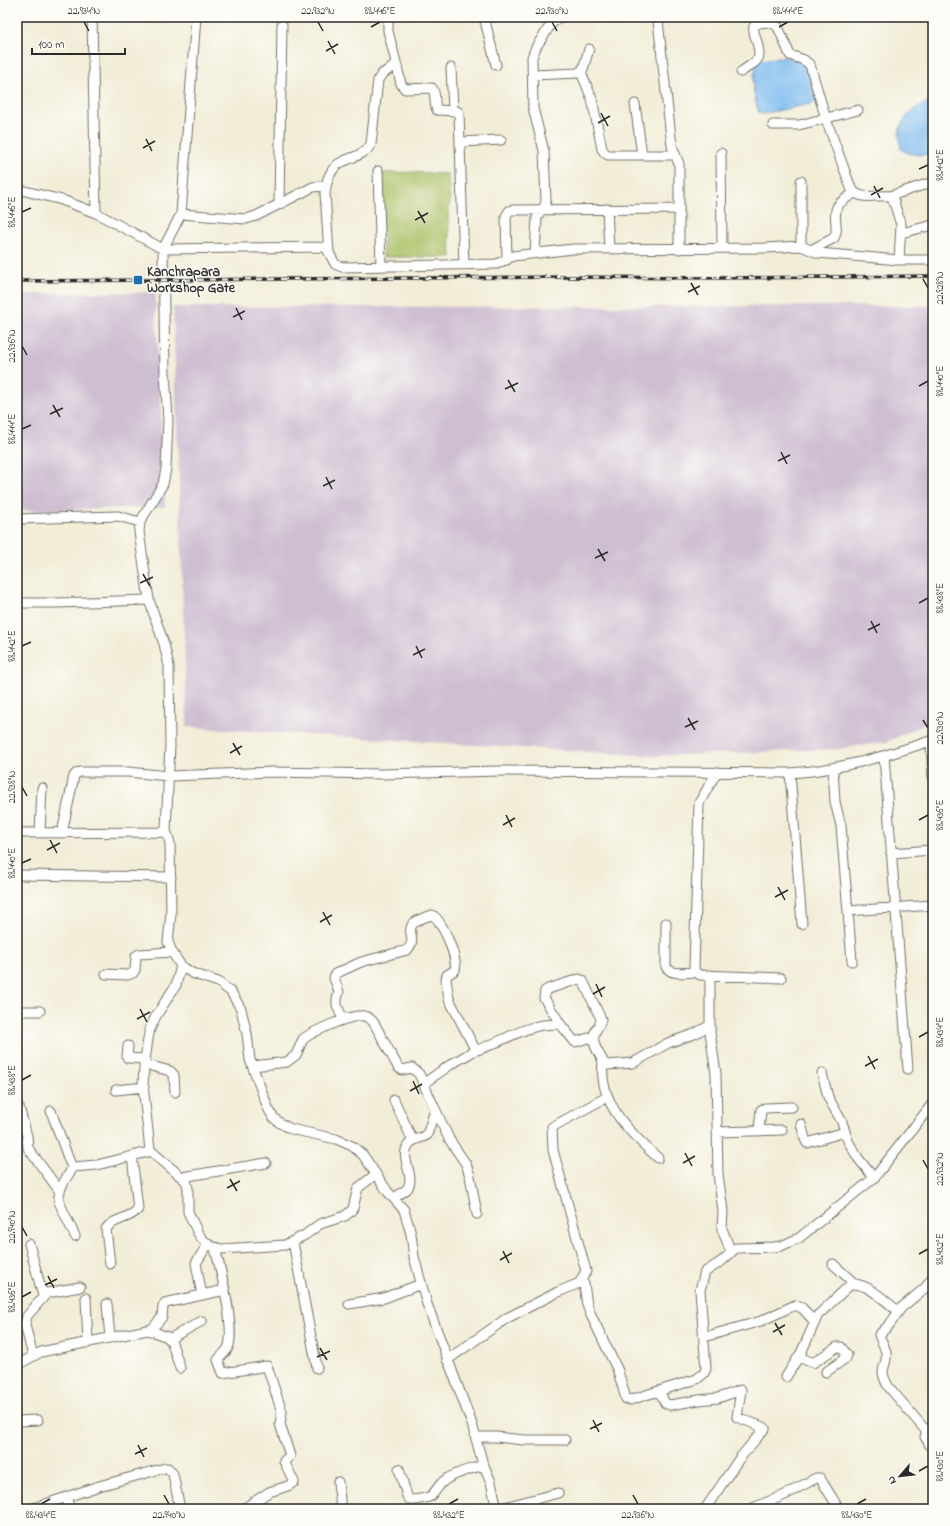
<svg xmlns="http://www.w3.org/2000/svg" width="950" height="1526" font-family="'Indie Flower',sans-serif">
<rect width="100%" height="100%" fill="#fdfcf7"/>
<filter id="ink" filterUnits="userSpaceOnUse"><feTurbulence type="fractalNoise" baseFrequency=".025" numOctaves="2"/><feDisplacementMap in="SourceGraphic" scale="8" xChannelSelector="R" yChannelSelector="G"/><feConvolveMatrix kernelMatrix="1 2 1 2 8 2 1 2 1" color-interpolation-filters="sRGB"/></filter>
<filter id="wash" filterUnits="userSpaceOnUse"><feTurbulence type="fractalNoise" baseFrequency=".012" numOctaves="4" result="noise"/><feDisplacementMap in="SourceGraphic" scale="16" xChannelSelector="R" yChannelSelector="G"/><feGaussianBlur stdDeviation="0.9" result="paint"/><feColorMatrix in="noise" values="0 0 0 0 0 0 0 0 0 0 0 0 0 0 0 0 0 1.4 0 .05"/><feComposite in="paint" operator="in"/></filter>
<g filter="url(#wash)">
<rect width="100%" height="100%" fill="#f2edd7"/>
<path fill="#cebed1" d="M155 292 165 507 17 511V294Z
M933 306V720L887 742 838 749 654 756 187 727 173 307Z"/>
<path fill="#a9bf63" stroke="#6a7547" d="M410 172 448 174 450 201 448 213 449 233 451 254V257H383L382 173Z"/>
<path fill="#7bbbef" stroke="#53738d" d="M785 57C806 62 805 61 812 81L810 82 812 84 819 101 808 105 807 104 805 105 762 114 759 113C753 96 750 77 759 60Z
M933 101V153C920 156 912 156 901 149 900 144 899 137 899 133 901 117 918 104 933 101Z"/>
</g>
<g filter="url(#ink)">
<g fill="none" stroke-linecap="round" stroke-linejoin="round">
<g stroke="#716f67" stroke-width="11">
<path id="minor" d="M92 17 96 213 163 249 324 247 327 249 335 264 342 267 497 264 513 256 573 249 766 248 801 246 818 253 899 260H933
M484 17 496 65
M659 17 658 21 672 146 679 164V249
M396 62 401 84 405 89 432 88C437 94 433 103 437 110L457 111 459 113 464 265
M451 68 453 111
M581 72 592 99 602 149 605 153 608 155H675
M741 72C758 59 763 62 756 39 754 34 753 31 754 26 760 21 772 21 778 27L790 55 804 60 810 65 826 119 851 188C860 202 876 194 890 196L893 199 901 225 899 260
M533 75 578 73 583 69 589 49
M635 104 642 155
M773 125H799L858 110
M461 142 501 140
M721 153 722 248
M378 171 381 266
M17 189 62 200 96 213
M890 196 933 182
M279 204 282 25
M607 209 609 249
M181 214 246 219 256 216 313 187 326 185
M901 233 933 225
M801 246V181
M811 250 834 238C840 228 832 217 837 207 840 201 849 197 854 193
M329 253 325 193C326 184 329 172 337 165 348 157 364 157 371 144L378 80 382 74 393 67 396 62 388 31V17
M535 253 537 218C539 211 546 208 546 200L544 151 533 108 532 57 536 47 552 23 560 17
M507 260 506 216 509 211 512 210 679 209
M17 519 118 516 140 522
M17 603H57L149 600
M931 741 933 779
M884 756 908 1069
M833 769 835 802 841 826 852 961
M717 772 699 803 694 969 695 972 700 975 781 978
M790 773 802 924
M166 830 170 843 171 914 168 942 172 952 181 966 192 973 218 982 231 992 241 1009 247 1034 250 1060 268 1108 273 1117 280 1123 291 1129 336 1139 352 1146 363 1155 388 1192 404 1210 411 1234 414 1257 427 1304 472 1424 482 1461 491 1482 497 1509
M17 833 164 832 166 830 170 745 169 666 164 644 149 600 139 532 140 522 163 484 166 469 168 420 165 373 163 249 181 214 196 17
M40 833 42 788
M62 833 74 776 77 773 80 772H128L169 776 273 772 381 774 500 771 790 773C840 770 886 756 933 740
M891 853 933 850
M17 875 171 877
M848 911 933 905
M666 923V967C673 976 685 972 695 972
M181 966 176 985 156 1016 150 1029 148 1039 144 1068 143 1085 150 1150 186 1181 188 1188V1212L198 1233 202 1239 211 1246 222 1249 285 1245 305 1235 320 1224 345 1216 351 1211 353 1208 358 1188 376 1174
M106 974 128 975 133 973 135 970 136 956 139 954 172 952
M710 975V1032L716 1074 718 1174 723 1211 722 1229 731 1252
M17 1011H40
M343 1020 337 1005V999L339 992 334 978 335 974 361 962 407 950C422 935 393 926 432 915 442 919 458 959 455 970L447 975 446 979 449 999 475 1049 472 1052 450 1065 423 1084
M561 1025 544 998 545 991 548 989 579 979 583 981 601 1019C601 1023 598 1026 596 1030 589 1041 599 1053 604 1063L607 1065 633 1063 668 1043 694 1034 709 1026
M128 1046 127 1057 128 1058 145 1059
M474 1051C502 1043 531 1020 561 1025L575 1042 592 1037
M603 1061C598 1103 629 1132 658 1158
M144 1064 170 1071 174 1075 175 1092
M253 1066 287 1062 296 1055 303 1039C314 1031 351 1014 364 1016 369 1017 371 1019 374 1023L398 1067 402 1070 412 1068 419 1074 449 1139 466 1164 470 1176 477 1214
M822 1073 828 1097 842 1122 848 1141 858 1158 874 1178
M116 1090 144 1087
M394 1100 413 1141
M17 1107H19L27 1136 28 1148 59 1190
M51 1111 70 1163 73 1167 97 1165 152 1151
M801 1124 805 1139 807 1143 845 1132
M759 1130 761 1110 765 1108 792 1107
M717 1132 782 1130
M73 1167C67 1178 57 1189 59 1202L75 1236
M182 1177 266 1163
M394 1199C398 1195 403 1192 407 1189 417 1176 397 1156 410 1143 414 1139 422 1138 427 1135L435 1110
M293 1242 317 1368
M29 1244 43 1296
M215 1248C220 1267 236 1331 228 1348 226 1352 221 1356 218 1360L223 1373 267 1366 282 1412 280 1424 290 1456 284 1461 294 1482 288 1486 269 1492 243 1509
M110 1264 106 1229C113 1218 131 1219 138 1209L132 1156
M833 1264 855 1284
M580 1282 586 1271 553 1150 552 1127 607 1097
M202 1295 196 1263 208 1244
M86 1298 88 1343
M107 1304 110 1338
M349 1304 384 1298 421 1284
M148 1330 168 1337 171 1340 180 1368
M704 1337 761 1321 795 1305 802 1308 814 1321
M169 1339 202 1321
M33 1356 25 1325 27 1316 47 1293 80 1287
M799 1357 813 1363 837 1347H841L847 1355 846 1358 826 1372
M447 1360 507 1318 558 1292 582 1282 584 1284 587 1305 591 1315 618 1371 626 1399 630 1400 697 1379 704 1373 706 1369 700 1290 705 1272 722 1261 736 1248 774 1247 781 1246 799 1238 874 1178 933 1103
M17 1365 41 1352 152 1329 162 1317 163 1307 165 1303 225 1290
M786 1377 801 1353 818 1315 850 1285C865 1280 886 1302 898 1311
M659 1391 665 1403 670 1405 699 1400 718 1398 741 1390 737 1417 765 1428 739 1459 705 1509
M17 1421 38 1420
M933 1426 928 1429 925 1437 933 1450
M927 1432 888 1386C877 1366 888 1368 886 1353 885 1346 881 1341 879 1335L890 1324 901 1308 925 1288 933 1277
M476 1437H496L524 1440H565
M399 1469 407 1496 410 1500H413C419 1499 429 1499 433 1494 438 1488 439 1484 445 1480 457 1472 471 1469 484 1465
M338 1482 341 1509
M66 1497 70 1509
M17 1505 19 1509
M31 1509 99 1486 165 1468H168L173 1474 180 1509
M497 1509 558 1493
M750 1509 785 1495 816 1478H820L839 1509"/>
</g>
<use href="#minor" stroke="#fff" stroke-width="9"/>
<g stroke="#2b2b2b" stroke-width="3.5">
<path id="rail" d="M17 281 563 277 720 278 933 276"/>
</g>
<use href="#rail" stroke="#fdfcf7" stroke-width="2" stroke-dasharray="6" stroke-linecap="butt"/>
</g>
</g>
<path fill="none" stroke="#2b2b2b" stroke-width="1.5" d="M84 22 89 31M318 22 323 31M552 22 557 31M371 27 380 22M779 27 788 22M328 41 335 54M326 51 338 44M601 113 608 126M598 123 610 116M146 139 152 151M143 148 155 141M919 169 928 165M874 186 880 198M871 195 883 188M418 211 425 223M22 212 31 208M415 220 428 213M923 279 928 288M691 283 698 295M688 292 700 286M236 308 242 320M233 317 245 311M22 346 27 355M508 380 515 392M919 386 928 381M505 389 518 383M53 405 60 417M50 414 63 408M22 429 31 425M781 452 787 464M778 461 790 455M326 477 332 489M323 486 335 480M598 549 605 561M595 558 608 552M143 574 150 586M140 583 153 577M919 603 928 598M871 621 877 633M868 630 880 624M22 646 31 642M416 646 422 658M413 655 425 649M688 718 695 730M923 720 928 728M685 727 698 721M233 743 240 755M230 753 242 746M22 787 27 796M506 815 512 827M919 820 928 815M503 825 515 818M50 840 57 853M47 850 60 843M22 863 31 859M778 887 785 900M775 897 788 890M323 912 330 925M320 922 332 915M596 984 602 997M593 994 605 987M140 1009 147 1022M137 1019 150 1012M919 1037 928 1032M868 1056 875 1069M865 1066 878 1059M22 1080 31 1075M413 1081 419 1094M410 1091 422 1084M685 1153 692 1166M923 1160 928 1169M683 1163 695 1156M230 1179 237 1191M227 1188 240 1181M22 1227 27 1236M503 1251 509 1263M919 1254 928 1249M500 1260 512 1253M48 1276 54 1288M45 1285 57 1279M22 1297 31 1292M775 1323 782 1335M773 1332 785 1325M320 1348 327 1360M317 1357 330 1351M593 1420 599 1432M590 1429 602 1423M138 1445 144 1457M135 1454 147 1448M919 1471 928 1466M164 1495 169 1504M633 1495 638 1504M41 1504 50 1499M449 1504 458 1499M857 1504 866 1499"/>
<rect fill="#1f6fb2" stroke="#fdfcf7" stroke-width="1.5" x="133" y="275" width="10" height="10" rx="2"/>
<g text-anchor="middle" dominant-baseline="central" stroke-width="3" stroke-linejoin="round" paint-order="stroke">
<g font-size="14" font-weight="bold" fill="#2b2b2b" stroke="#fdfcf7" text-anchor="start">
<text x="147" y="272">Kanchrapara<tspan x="147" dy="16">Workshop Gate</tspan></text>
</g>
</g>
<rect width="950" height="1526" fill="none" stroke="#fdfcf7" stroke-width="44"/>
<g transform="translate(900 1476) rotate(242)" stroke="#fdfcf7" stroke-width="3" paint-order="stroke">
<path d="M0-3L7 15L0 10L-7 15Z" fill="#2b2b2b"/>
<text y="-6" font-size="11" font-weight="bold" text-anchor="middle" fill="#2b2b2b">N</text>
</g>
<path d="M32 48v6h93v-6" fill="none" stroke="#2b2b2b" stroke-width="2"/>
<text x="38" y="48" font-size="12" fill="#2b2b2b" stroke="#fdfcf7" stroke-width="3" paint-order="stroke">100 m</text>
<rect x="22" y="22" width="906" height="1482" fill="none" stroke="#2b2b2b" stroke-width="1.5"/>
<g font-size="10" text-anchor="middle" fill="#2b2b2b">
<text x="84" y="14">22.934°N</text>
<text x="318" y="14">22.932°N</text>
<text x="380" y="14">88.446°E</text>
<text x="552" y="14">22.930°N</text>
<text x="788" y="14">88.444°E</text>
<text transform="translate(939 165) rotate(-90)" y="4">88.442°E</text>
<text transform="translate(11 212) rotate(-90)" y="4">88.446°E</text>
<text transform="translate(939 288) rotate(-90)" y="4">22.928°N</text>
<text transform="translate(11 346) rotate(-90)" y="4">22.936°N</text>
<text transform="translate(939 381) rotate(-90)" y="4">88.440°E</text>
<text transform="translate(11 429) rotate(-90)" y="4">88.444°E</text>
<text transform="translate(939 598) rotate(-90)" y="4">88.438°E</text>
<text transform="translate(11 646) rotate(-90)" y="4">88.442°E</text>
<text transform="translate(939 728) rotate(-90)" y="4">22.930°N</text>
<text transform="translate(11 787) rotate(-90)" y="4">22.938°N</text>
<text transform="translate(939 815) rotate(-90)" y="4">88.436°E</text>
<text transform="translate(11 863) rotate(-90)" y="4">88.440°E</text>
<text transform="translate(939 1032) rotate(-90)" y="4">88.434°E</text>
<text transform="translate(11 1080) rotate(-90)" y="4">88.438°E</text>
<text transform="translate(939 1169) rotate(-90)" y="4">22.932°N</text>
<text transform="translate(11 1227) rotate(-90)" y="4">22.940°N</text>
<text transform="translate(939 1249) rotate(-90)" y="4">88.432°E</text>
<text transform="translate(11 1297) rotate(-90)" y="4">88.436°E</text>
<text transform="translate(939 1466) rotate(-90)" y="4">88.430°E</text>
<text x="41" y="1518">88.434°E</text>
<text x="169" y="1518">22.940°N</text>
<text x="449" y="1518">88.432°E</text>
<text x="638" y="1518">22.936°N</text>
<text x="857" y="1518">88.430°E</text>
</g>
</svg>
